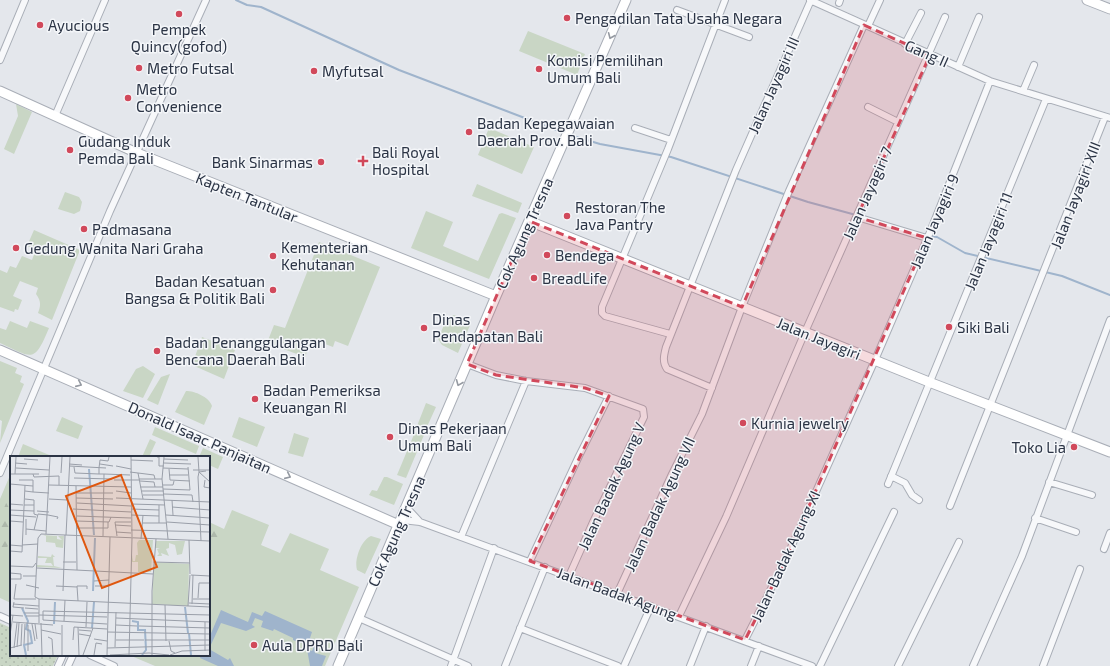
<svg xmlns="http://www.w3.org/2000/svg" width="1110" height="666" font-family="'Exo 2',sans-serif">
<defs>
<pattern id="forest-firs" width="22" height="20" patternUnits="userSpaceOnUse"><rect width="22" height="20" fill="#c9d6c5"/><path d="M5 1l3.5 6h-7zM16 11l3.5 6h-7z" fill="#adb8ab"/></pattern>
<pattern id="park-dots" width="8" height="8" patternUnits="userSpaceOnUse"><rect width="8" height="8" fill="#c9d6c5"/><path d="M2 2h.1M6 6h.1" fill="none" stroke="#adb8ab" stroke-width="1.8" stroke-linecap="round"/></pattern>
</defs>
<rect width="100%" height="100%" fill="#e4e7ec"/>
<path fill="#c9d6c5" d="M528 31 585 54 577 75 519 51Z
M16 104 32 112 14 154 4 149 18 116Z
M489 128 534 147 522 174 478 155Z
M477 184 522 203 518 213 472 196Z
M65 192 79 197 82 202 80 211 74 214 58 209Z
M426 211 453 222 443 246 478 261 499 214 502 213 516 218 489 279 411 248Z
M34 230 80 250 52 320 38 313C41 305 41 301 36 294L38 288 20 281 13 296 22 300 18 310 15 309 14 312 0 307V270L7 273 10 266 16 268 22 256 32 260 36 249 27 246Z
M319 242 380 267 348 346 335 341 333 347 312 339 305 357 267 343 274 325 285 328Z
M454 315 471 323 458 353 442 345 438 339 447 318Z
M10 321 27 328 30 321 49 328C34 364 33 358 0 343V328L6 330Z
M202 337 235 350 224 379 192 365Z
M0 361 17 368 15 373 22 376 20 382 24 384 0 443 2 421 0 420Z
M143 366 155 374 143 398 123 391 136 369Z
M170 374 158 405 147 400 161 377Z
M186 391C195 391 209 397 212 406L204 425 175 412Z
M426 403 436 407 426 429 417 426Z
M62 417 83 426 78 439 56 431Z
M239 417 265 427 257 447 232 437Z
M155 427 199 446 196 454 152 435Z
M415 432 424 435 406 478 397 475Z
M294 433 309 438 303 457 288 453Z
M150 439 156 442 149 457H142Z
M23 444 54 457H18Z
M203 448 223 457 218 469 209 465V457H199Z
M11 473V603L0 598V499Z
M384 477H387L403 484 394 505 369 495 372 490 377 491Z
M232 510 269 525 261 545 280 553 290 533 329 549 320 570 359 587 325 666H155L129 655H209V522L224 529Z
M371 536 381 539 365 574 357 570C354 560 361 540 371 536Z"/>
<path fill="url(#forest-firs)" d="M11 498V539L9 545 0 554V522L6 514 4 508 7 501Z
M209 527 220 530 222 535 209 543Z"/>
<path fill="url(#park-dots)" d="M0 623 11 628V655H58L53 666H0Z"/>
<path fill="#9fb4cc" d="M221 610 248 622 252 612 262 616 265 611 312 632 310 638 319 642 315 653 326 656 322 666H310L307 649 312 651 315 644 309 641 306 647 304 644 293 640V638L274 629 273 631 261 627 263 621 255 618 252 625 255 627 246 631 221 623 209 649 228 660 230 658 234 666H218L200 658 201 655H209V638Z"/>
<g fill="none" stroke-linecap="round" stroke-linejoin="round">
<path stroke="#9fb4cc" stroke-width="2" d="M236 0 247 5 261 7 399 70 564 133
M570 135 600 144 671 157 808 202 856 215
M930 236 937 237 965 253 1062 276 1110 295"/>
<g stroke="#a9aeb7" stroke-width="8">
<path id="street" d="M810 0 990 81 1110 118
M839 3 840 0
M677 10 749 37
M868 26 880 0
M905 44 921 13
M0 60 25 0
M958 67 979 17
M1023 91 1034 65
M868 107 898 122
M55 116 105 0
M635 128 671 140
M857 217 927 238
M670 334 605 316 602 313V307L668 149 725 0
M467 364 496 375 526 381 585 388 643 409 644 417 593 522 569 576
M712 388 667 369C662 362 664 355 666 347L736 170 811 0
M0 473 110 211 206 0
M891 476 905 483 912 495 919 500
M1049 482 1092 495
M888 484 1046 99
M950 506 1105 117
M407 508 420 522
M1035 518 1076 532
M402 520 420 522 812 666
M461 537 526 381
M1104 549 1110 533
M530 561 579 456 609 396
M617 594 672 474 702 414 742 307 789 191 864 25
M0 616 11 621
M679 616 726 517 805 332 945 17
M359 618 468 666
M520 628 618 666
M745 640 784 563 875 360 930 232 990 81
M90 655 114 666
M58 666 63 655
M68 666 73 655
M451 666 494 548
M505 666 545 567
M624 666 651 606
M690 666 706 626
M751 666 759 646
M820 666 894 512
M898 666 959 542
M973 666 1022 556 1110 320
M1043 666 1080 569"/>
</g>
<g stroke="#a9aeb7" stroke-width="11">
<path id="secondary" d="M1087 0 1110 9
M0 91 137 153 496 296
M529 221 929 382 1110 452
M0 350 399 525
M338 666 496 296 626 0"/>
</g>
<use href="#street" stroke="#f7f8fa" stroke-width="6"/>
<use href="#secondary" stroke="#fff" stroke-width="9"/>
</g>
<defs><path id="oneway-chevron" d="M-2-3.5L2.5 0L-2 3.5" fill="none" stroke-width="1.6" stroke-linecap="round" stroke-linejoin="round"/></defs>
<g stroke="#959aa2">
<use href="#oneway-chevron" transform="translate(611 36) rotate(113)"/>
<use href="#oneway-chevron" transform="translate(459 383) rotate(112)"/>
<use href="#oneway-chevron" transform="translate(79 384) rotate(24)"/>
<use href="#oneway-chevron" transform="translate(288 476) rotate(24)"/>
</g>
<path fill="#d1495b" fill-opacity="0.2" stroke="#d1495b" stroke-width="3" stroke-dasharray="8 5" stroke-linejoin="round" d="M864 25 930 55 857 217 927 238 784 563 745 640 530 561 609 396 585 388 496 375 467 364 529 221 742 307Z"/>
<g fill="#d1495b" stroke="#f4f6f9" stroke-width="1.5">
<circle cx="179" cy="14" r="4"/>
<circle cx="567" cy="18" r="4"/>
<circle cx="40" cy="25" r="4"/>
<circle cx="139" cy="68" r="4"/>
<circle cx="539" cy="69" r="4"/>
<circle cx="314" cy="71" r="4"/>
<circle cx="128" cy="98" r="4"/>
<circle cx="469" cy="132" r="4"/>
<circle cx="70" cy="150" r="4"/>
<path d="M361 155h4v4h4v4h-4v4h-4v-4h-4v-4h4z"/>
<circle cx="321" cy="162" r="4"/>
<circle cx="567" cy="216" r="4"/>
<circle cx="84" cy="229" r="4"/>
<circle cx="16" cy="248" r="4"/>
<circle cx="547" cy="255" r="4"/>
<circle cx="273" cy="256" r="4"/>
<circle cx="534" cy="278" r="4"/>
<circle cx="273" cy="290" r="4"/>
<circle cx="949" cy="327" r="4"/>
<circle cx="424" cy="328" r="4"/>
<circle cx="157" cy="351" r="4"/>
<circle cx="255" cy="399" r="4"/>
<circle cx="743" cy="423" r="4"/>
<circle cx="390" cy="437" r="4"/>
<circle cx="1074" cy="447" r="4"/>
<circle cx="254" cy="645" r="4"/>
</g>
<g text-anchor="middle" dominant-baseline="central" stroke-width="3" stroke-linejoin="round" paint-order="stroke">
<g font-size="15" fill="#2b3445" stroke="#f4f6f9" text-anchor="start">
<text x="575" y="18">Pengadilan Tata Usaha Negara</text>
<text x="48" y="25">Ayucious</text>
<text x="179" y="29" text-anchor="middle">Pempek<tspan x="179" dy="17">Quincy(gofod)</tspan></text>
<text x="547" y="60">Komisi Pemilihan<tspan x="547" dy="17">Umum Bali</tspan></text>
<text x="147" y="68">Metro Futsal</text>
<text x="322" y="71">Myfutsal</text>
<text x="136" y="89">Metro<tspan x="136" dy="17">Convenience</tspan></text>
<text x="477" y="123">Badan Kepegawaian<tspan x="477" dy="17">Daerah Prov. Bali</tspan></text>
<text x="78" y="141">Gudang Induk<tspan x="78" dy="17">Pemda Bali</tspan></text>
<text x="372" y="152">Bali Royal<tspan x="372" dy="17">Hospital</tspan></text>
<text x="313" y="162" text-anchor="end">Bank Sinarmas</text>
<text x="575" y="207">Restoran The<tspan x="575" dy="17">Java Pantry</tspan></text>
<text x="92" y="229">Padmasana</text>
<text x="281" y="247">Kementerian<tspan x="281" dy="17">Kehutanan</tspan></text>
<text x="24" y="248">Gedung Wanita Nari Graha</text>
<text x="555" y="255">Bendega</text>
<text x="542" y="278">BreadLife</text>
<text x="265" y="281" text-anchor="end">Badan Kesatuan<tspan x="265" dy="17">Bangsa &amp; Politik Bali</tspan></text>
<text x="432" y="319">Dinas<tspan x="432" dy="17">Pendapatan Bali</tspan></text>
<text x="957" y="327">Siki Bali</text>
<text x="165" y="342">Badan Penanggulangan<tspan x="165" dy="17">Bencana Daerah Bali</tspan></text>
<text x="263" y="390">Badan Pemeriksa<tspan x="263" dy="17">Keuangan RI</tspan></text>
<text x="751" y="423">Kurnia jewelry</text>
<text x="398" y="428">Dinas Pekerjaan<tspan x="398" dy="17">Umum Bali</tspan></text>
<text x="1066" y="447" text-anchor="end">Toko Lia</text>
<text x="262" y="645">Aula DPRD Bali</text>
</g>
<g font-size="15" fill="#2b3445" stroke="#f4f6f9">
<text transform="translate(927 53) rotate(24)">Gang II</text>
<text transform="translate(773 85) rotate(-66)">Jalan Jayagiri III</text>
<text transform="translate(867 193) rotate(-66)">Jalan Jayagiri 7</text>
<text transform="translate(1075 195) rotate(-69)">Jalan Jayagiri XIII</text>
<text transform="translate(247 197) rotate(22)">Kapten Tantular</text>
<text transform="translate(934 221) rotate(-67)">Jalan Jayagiri 9</text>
<text transform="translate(524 233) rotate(-66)">Cok Agung Tresna</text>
<text transform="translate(988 241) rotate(-68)">Jalan Jayagiri 11</text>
<text transform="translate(819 338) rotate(22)">Jalan Jayagiri</text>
<text transform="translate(200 437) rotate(24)">Donald Isaac Panjaitan</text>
<text transform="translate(611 486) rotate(-65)">Jalan Badak Agung V</text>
<text transform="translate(659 504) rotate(-65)">Jalan Badak Agung VII</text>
<text transform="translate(396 531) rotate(-66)">Cok Agung Tresna</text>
<text transform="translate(785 556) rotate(-65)">Jalan Badak Agung XI</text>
<text transform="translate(617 593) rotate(20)">Jalan Badak Agung</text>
</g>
</g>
<g transform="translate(10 456)">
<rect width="200" height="200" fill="#e4e7ec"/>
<path d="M33 79 47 80V83L52 84 48 80H54L53 92 46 91 45 87 36 86V80ZM129 84H143L141 116H128V106H122V99L123 105H125L126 99H128L127 87ZM146 85H175L172 98 167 99 165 89 159 87V92L156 93 159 100 151 97 152 100H147L149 98 147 93 150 92H145ZM42 98 45 101H43L44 110 52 112 27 111V109L43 110 41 107H35L37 102H28V100L41 101Z" fill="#c9d6c5"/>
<path d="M144 106 179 108 178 150 142 148Z" fill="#c9d6c5"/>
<path fill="none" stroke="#9fb4cc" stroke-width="2" d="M79 13 84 79M83 135 85 82M175 151 178 177M12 152 18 165 16 173 20 175 22 187 14 189 16 199M122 165 128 166V174H135L136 194 132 199M44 168 45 146M82 172 84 146M179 177 181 199"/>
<path fill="none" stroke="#9a9fa9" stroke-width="1" d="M121 1 122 81M147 1H149V10H154M154 1 152 23 158 83M188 1 189 16 200 26M14 3 28 4M154 3 178 4M121 4 143 5M5 7 17 8M154 7 181 8M59 8 72 9M90 8 103 10M59 10 96 12M106 10 121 13M64 11 65 17 89 18M6 12 39 14M153 12 178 13M159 13 160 24 180 25M183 14H200M120 16 144 19 145 23M51 17 52 1M128 17 133 43M0 18H5L6 1M5 18H29M23 18 24 21 49 20V29M94 18 120 19M159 19H178M64 22 102 23M129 23H152M9 24H23V36L15 35M104 24H129M195 24 194 31 200 32M130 25 144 26 145 31M0 28 23 30M39 29 121 31M153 29H163L164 25M66 30 67 114M130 31H153M153 33 180 34 178 11M106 35 121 37M132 35H154M23 36 39 37M66 37H103M154 38 182 39 183 46M133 39H154M66 42 103 43M106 42 200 46M39 43 57 44M162 44 163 59M67 47 121 50M0 48 13 49M121 48 155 49M14 49H24V44L15 43M24 49V58L27 59M149 49V67M162 51 200 54M63 53 121 56M121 53 149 54M0 54 24 55M27 55 39 56M0 59 13 60M38 59 48 61 47 63M121 59 149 60M156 59 200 62M13 60 26 61M67 60 121 62M0 65 13 66M66 65 99 66 101 61M157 66 200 69M132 67H157M105 69 121 70M66 72H98V66M16 73 36 75M24 74 28 58 38 59M121 74 200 76M106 76 121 77M36 78 40 1M16 79V63M56 79 60 1M93 80 94 18H89V12L90 4 98 5 99 1M107 80 105 66H121M131 83 133 59M179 84 180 118M191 85 188 21 189 16 196 15M200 85 31 78 28 82 25 141 29 143 200 151M0 89 12 90M12 89 28 88M0 95 12 96 15 29M53 106H66M143 106 180 107M0 110 23 111 26 107M27 112 143 118M0 117 11 118V123H0M181 119 200 120M13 120H26M84 125 99 124M16 129 29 132M46 130 67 131M85 130H99M53 135 55 79M188 142 189 127H200M4 143H26M4 143 6 128M183 143H200M68 145 67 130H77V133M4 146 3 151 14 152M179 147 200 148M3 148 29 150M182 148 183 119M155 149 156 185M178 150 180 119M15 152 28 153M14 157H29M0 159 13 160M29 159 97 161M16 160H29M106 162 200 166M54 165 55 144M3 166 43 169M29 167V143M31 167 32 199M22 168 25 185M25 168 27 183M97 168 33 164V155L200 159M106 169 127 170M129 170 200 172M68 171 69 199M76 171 77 146M31 174 51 178M69 174 81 175M97 176 200 178M69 178 81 180M0 179 3 159M38 181 42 183 43 199M84 183 97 185M63 184 64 171 97 173M106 184H134M135 184H200M159 185 161 195 165 197M14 188 15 168M11 189 12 168M7 191 9 167M105 191 106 156M0 192 12 189M4 192 7 167M97 192 200 189M18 195V169M195 195V166M52 199V169M73 199 83 172M84 199 86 187 92 188M97 199 100 81M100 199 139 197 159 199M119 199 122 82M142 199V135L146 83M160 199 172 195 200 194"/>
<path fill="#df570f" fill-opacity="0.15" stroke="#df570f" stroke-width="2" d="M111 19 147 111 92 132 56 40Z"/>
<rect width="200" height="200" fill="none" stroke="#2b3445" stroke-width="2"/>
</g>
</svg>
